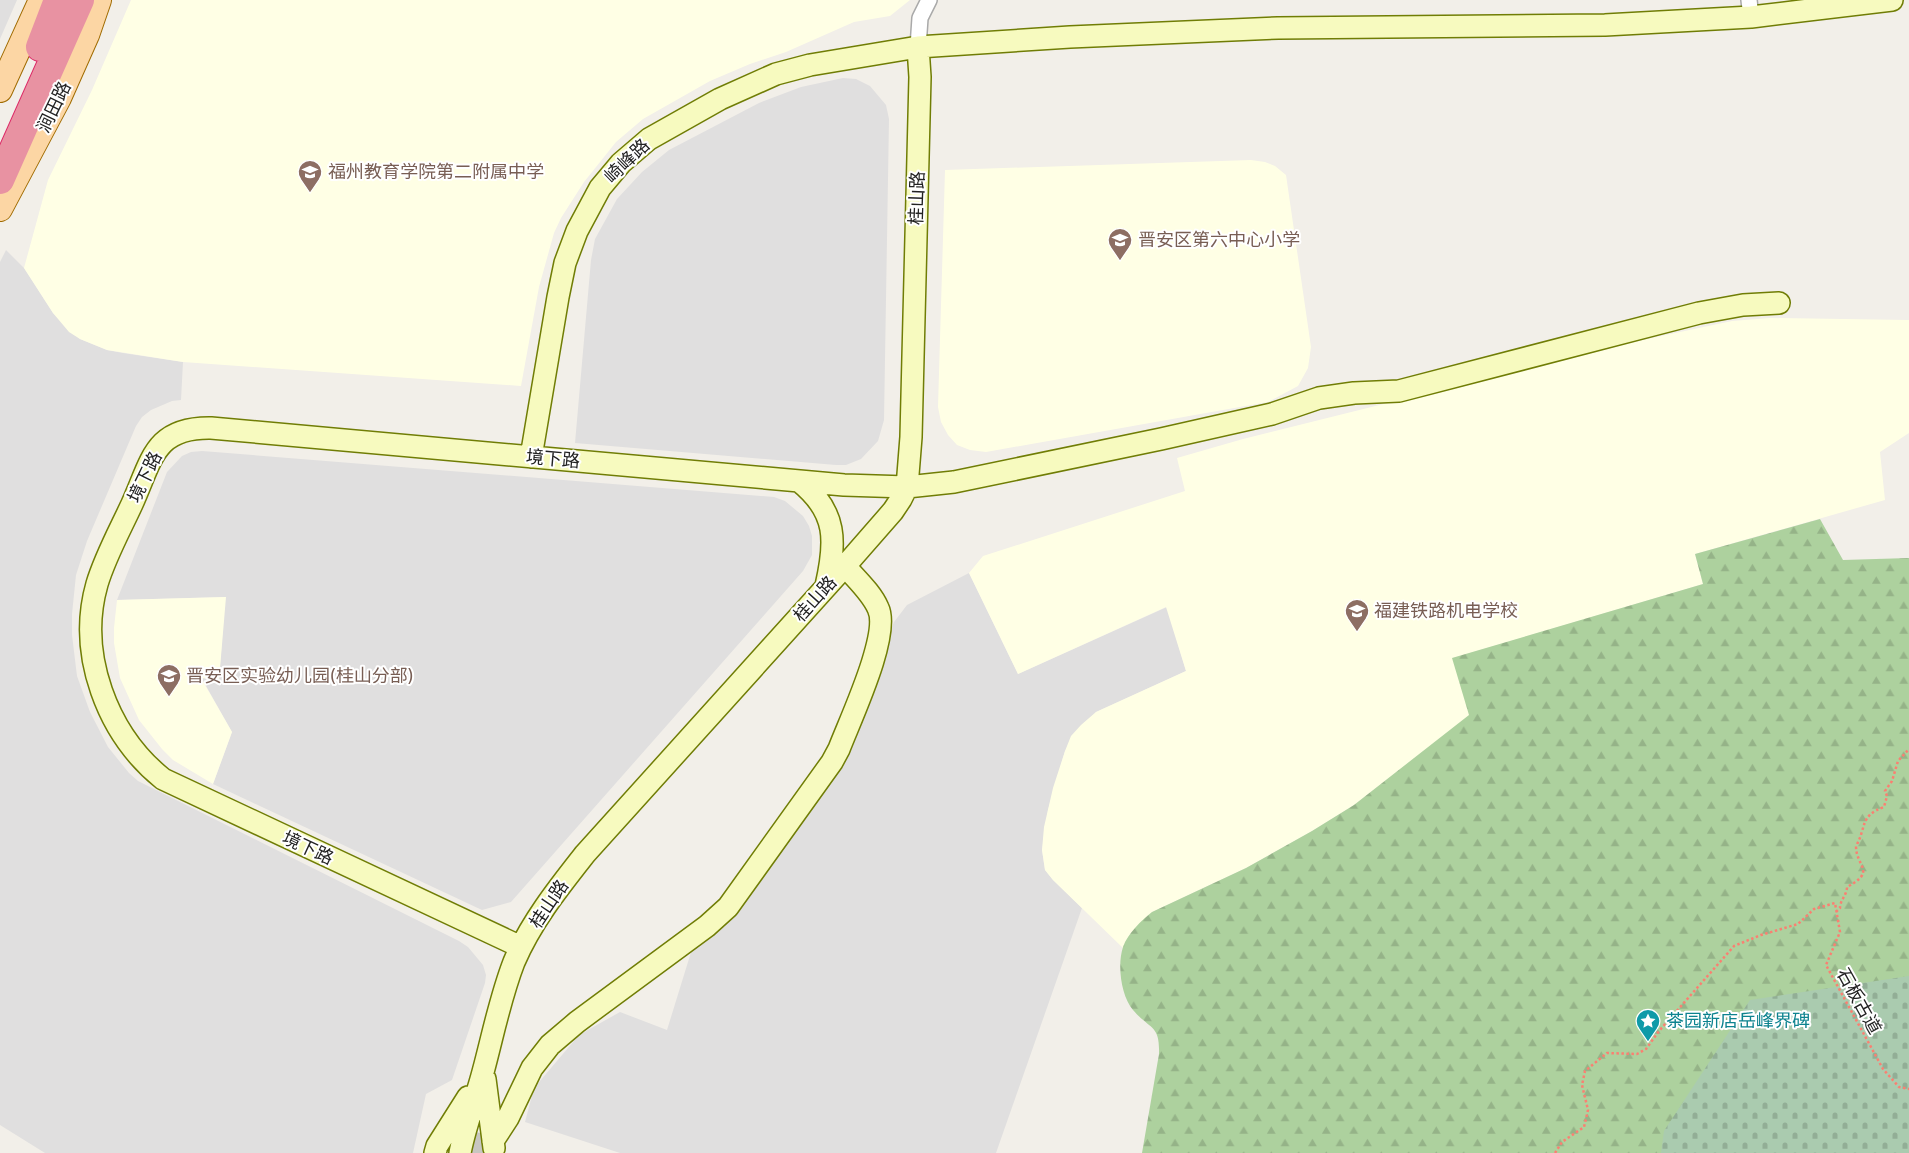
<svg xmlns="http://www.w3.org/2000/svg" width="1909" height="1153" font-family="Cabin,'Noto Sans SC',sans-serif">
<defs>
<pattern id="forest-firs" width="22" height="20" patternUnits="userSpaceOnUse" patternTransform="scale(1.25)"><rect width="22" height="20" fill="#add19e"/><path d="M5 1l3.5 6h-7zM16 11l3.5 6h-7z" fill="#95b388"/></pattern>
<pattern id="cemetery-stones" width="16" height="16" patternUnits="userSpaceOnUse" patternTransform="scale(1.25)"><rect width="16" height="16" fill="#aacbaf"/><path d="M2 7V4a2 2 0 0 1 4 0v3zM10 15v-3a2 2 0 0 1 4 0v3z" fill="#92ae96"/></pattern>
</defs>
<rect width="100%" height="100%" fill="#f2efe9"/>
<path fill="#e0dfdf" d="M0 0H17L0 39Z
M843 78 856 79 870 86 886 105 889 119 884 420 878 441 861 459 846 465H836L575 443 591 260 595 239 617 199 642 172 669 150 759 103 801 87Z
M6 250 24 268 53 313 80 339 107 350 123 353 183 362 181 400 172 401 151 410 142 417 136 426 87 541 76 575 72 614V635L77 676 90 712 108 747 129 773 138 781 459 941 468 947 483 965 486 975 485 983 452 1080 426 1094 413 1153H45L0 1125V262Z
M202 451 774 497 785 501 803 516 809 526 812 536V555L803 571 511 902 482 910 213 784 232 732 201 677 219 680 225 597 117 600 167 472 182 456 191 452Z
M969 573 1018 674 1167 607 1186 671 1096 712 1065 751 1048 810 1042 850 1045 870 1053 880 1082 908 996 1153H620L525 1122 534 1088 579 1035 620 1012 667 1030 692 949 850 735 894 622 907 605Z"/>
<path fill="#ffffe5" d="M131 0H910L890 16 854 22 786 52 750 64 710 81 643 119 616 142 584 182 561 218 554 233 539 287 521 386 183 362 107 350 80 339 69 332 53 313 24 268 48 180 92 90Z
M1251 160 1265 162 1275 166 1286 175 1311 347 1308 368 1298 386 1268 402 986 452 970 450 957 445 948 435 941 422 938 407 945 170Z
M1770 318 1909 320V433L1880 452 1885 500 1695 554 1703 584 1453 658 1470 715 1354 805 1312 831 1246 868 1152 912 1130 934 1123 948 1053 880 1045 870 1042 850 1044 827 1053 788 1065 751 1071 736 1081 725 1096 712 1186 671 1166 607 1018 674 969 573 983 556 1185 491 1177 458 1243 439 1628 343 1732 321Z
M226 597 219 680 201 678 232 732 213 784 173 760 162 749 139 720 120 678 114 643V628L117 600Z"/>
<path fill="url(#forest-firs)" d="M1820 519 1843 560 1909 558V1153H1142L1159 1054C1160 1024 1150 1030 1133 1010 1121 996 1117 965 1123 947 1128 933 1141 921 1152 912L1246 868 1312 831 1354 805 1469 715 1452 658 1703 584 1695 554Z"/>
<path fill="url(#cemetery-stones)" d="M1909 976V1153H1661L1664 1131 1750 1000Z"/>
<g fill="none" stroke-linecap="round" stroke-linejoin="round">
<path stroke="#c8c6c1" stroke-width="21" stroke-dasharray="21 11" stroke-linecap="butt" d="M473 1153 480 1104"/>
<g stroke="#a9a9a9" stroke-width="18">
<path id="street" d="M1749 0 1751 17
M918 47 920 18 929 0"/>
</g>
<g stroke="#707d05" stroke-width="24">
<path id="secondary" d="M531 457 558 297 565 263 577 231 600 188 621 163 649 139 720 99 776 74 810 65 918 47 1070 37 1278 28 1605 25 1751 17 1892 0
M799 481C838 512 836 542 826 586
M521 947 163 779C107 734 77 654 97 584 105 557 120 530 132 504 152 460 154 427 211 428L844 485 907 487 954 482 1161 439 1272 414 1319 398 1354 393 1399 391 1699 313 1743 305 1779 303
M485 1079 494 1148
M493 1141 508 1118 532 1068 550 1045 577 1022 707 926 728 907 832 762 839 749C850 720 891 634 878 608 871 592 856 579 845 566
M435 1153 437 1146 468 1097
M460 1153C465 1126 476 1099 483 1072 493 1035 500 998 514 962 531 922 559 887 585 854L845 566 893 511 901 499 907 487 911 437 920 77 918 47"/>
</g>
<g stroke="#a06b00" stroke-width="26">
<path id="primary" d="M0 90 41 0
M0 209 59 98 87 35 99 0"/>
</g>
<g stroke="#dc2a67" stroke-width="30">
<path id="highway" d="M40 47 58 0
M0 180 80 0"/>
</g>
<path stroke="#fa8072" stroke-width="2.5" stroke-dasharray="2.5 2.5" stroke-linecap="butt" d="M1836 912 1840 908C1840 900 1847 895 1847 887 1877 871 1856 867 1856 846 1867 827 1859 816 1884 807L1887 796 1885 791 1892 781 1898 761 1909 749
M1555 1153 1562 1142 1584 1127 1588 1110 1582 1085 1585 1071 1607 1053 1637 1054 1646 1049 1659 1031 1734 946 1761 935 1798 924 1814 909 1835 903 1840 932 1826 965 1883 1069 1899 1087 1909 1089"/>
<use href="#street" stroke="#fff" stroke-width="15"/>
<use href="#secondary" stroke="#f7fabf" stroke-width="21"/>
<use href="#primary" stroke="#fcd6a4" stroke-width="24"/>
<use href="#highway" stroke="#e892a2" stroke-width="28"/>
</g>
<defs>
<g id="school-pin" transform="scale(1.25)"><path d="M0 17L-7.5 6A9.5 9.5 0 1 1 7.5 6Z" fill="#8d6e63" stroke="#fff"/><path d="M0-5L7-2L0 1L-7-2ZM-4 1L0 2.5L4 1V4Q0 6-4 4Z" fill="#fff"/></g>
<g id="sight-pin" transform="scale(1.25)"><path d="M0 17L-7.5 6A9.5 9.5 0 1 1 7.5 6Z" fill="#0f9aa8" stroke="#fff"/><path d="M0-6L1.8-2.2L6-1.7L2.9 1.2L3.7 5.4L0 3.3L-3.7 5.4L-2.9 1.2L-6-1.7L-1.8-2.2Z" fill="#fff"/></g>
</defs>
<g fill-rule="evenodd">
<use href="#school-pin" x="310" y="172"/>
<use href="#school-pin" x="1120" y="240"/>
<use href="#school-pin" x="1357" y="611"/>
<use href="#school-pin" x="169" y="676"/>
<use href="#sight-pin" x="1648" y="1021"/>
</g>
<g text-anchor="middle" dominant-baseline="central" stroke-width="4" stroke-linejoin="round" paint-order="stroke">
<g font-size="18" fill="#222" stroke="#fff">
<text transform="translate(54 107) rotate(-64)">涧田路</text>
<text transform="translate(627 161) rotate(-44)">崎峰路</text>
<text transform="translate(917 198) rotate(-88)">桂山路</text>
<text transform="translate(553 459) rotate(5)">境下路</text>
<text transform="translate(145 477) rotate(-64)">境下路</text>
<text transform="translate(815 599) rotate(-48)">桂山路</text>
<text transform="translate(308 848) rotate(25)">境下路</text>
<text transform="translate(549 904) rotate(-56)">桂山路</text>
<text transform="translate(1859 1001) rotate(61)">石板古道</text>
</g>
<g font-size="18" fill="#785e54" stroke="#fff" text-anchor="start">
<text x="328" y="172">福州教育学院第二附属中学</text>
<text x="1138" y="240">晋安区第六中心小学</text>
<text x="1374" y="611">福建铁路机电学校</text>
<text x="186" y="676">晋安区实验幼儿园(桂山分部)</text>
</g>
<g font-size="18" fill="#0d838f" stroke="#fff" text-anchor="start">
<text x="1666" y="1021">茶园新店岳峰界碑</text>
</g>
</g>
</svg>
